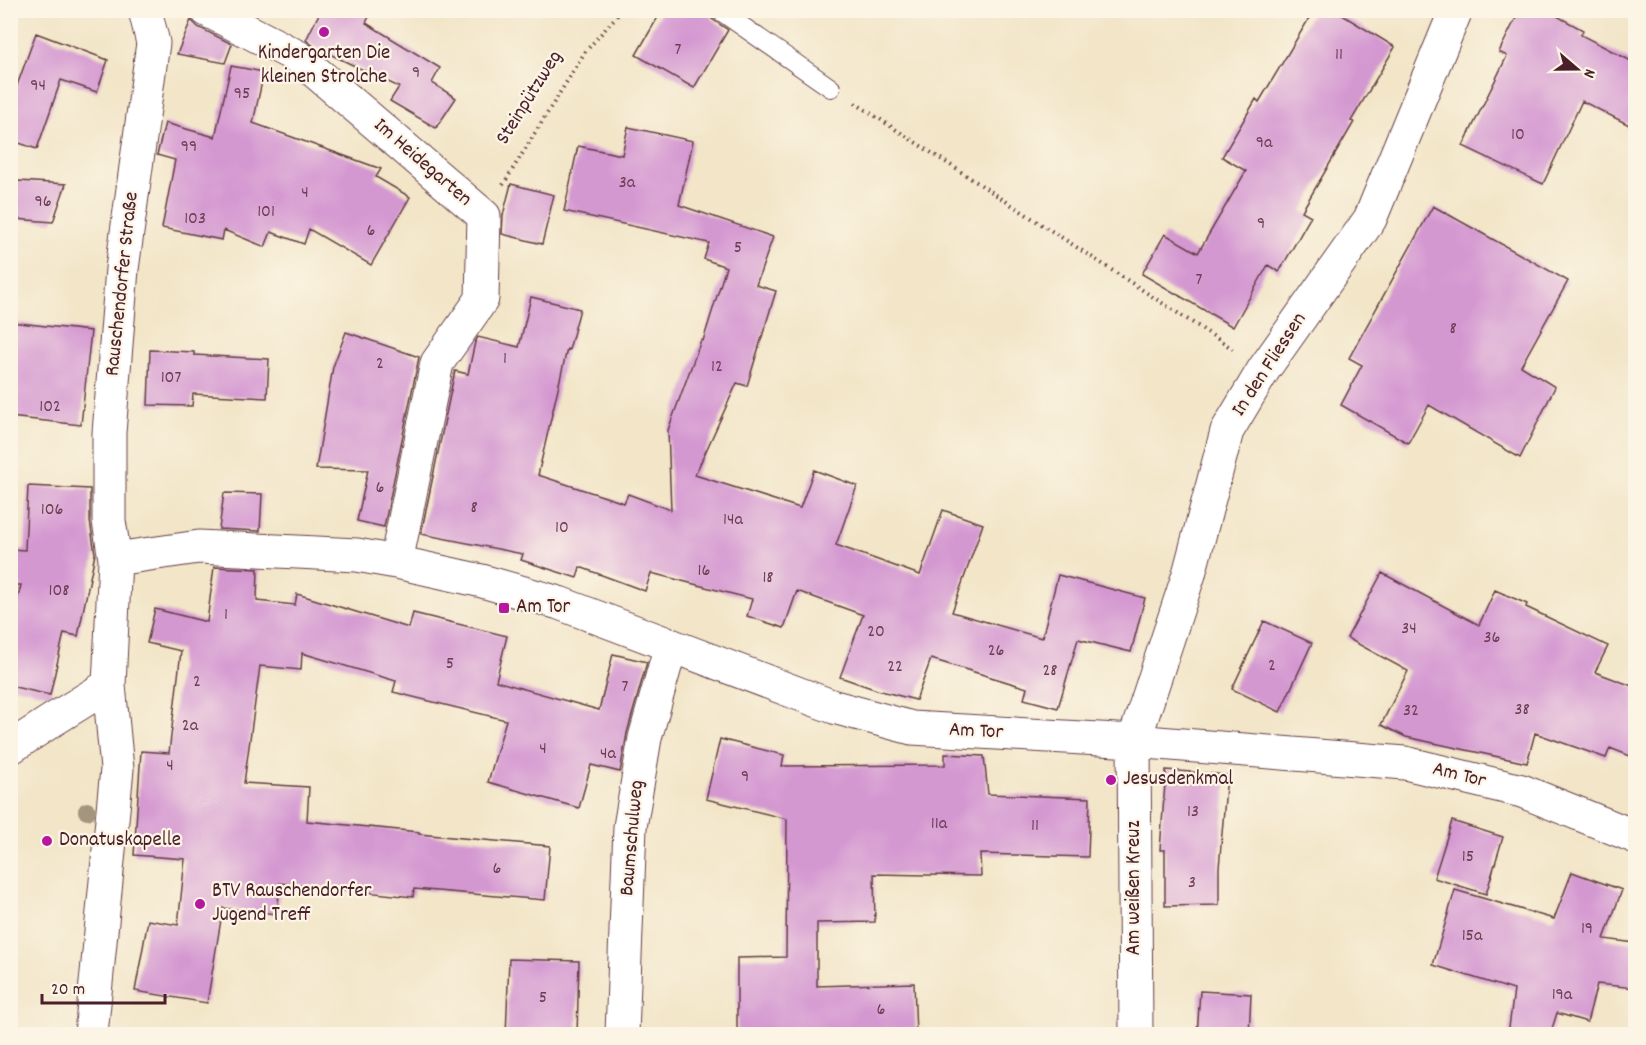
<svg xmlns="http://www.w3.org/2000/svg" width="1646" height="1045" font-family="Dekko,sans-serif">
<rect width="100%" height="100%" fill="#fcf5e5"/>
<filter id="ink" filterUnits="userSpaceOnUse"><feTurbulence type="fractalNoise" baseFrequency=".0167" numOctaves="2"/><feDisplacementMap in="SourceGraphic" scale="12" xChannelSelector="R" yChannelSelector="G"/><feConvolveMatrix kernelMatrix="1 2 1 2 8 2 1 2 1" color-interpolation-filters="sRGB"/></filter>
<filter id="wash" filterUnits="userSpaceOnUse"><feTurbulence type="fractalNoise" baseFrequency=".008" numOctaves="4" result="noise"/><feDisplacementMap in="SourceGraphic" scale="24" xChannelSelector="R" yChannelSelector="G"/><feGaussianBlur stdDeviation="1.35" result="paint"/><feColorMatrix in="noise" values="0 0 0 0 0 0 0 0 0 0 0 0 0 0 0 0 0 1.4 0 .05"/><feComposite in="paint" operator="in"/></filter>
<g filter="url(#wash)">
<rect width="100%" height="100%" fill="#f2e5c8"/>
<g id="blocks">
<path fill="#d498d1" d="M321 10H372L366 23 440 68 432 83 456 98 436 128 390 101 399 87 315 47 306 40Z
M662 10H708L712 19 728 30 694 88 636 55Z
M1314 10H1334L1395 47 1351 121 1354 122 1302 211 1311 216 1279 272 1268 265 1233 327 1142 274 1165 234 1198 253 1246 171 1222 157 1256 99 1259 102Z
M1520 10H1546L1583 30 1581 35 1635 63V128L1582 101 1543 184 1463 146 1507 56 1499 52Z
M191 20 198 27 232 44 225 63 177 54Z
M36 33 108 60 97 92 61 80 37 149 10 140V105Z
M231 66 264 72 253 123 381 169 376 177 410 197 371 265 309 229 304 244 271 232 265 247 224 230 222 240 162 228 175 160 157 155 165 123 215 137Z
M628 127 693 141 679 205 773 237 756 285 776 291 747 386 737 383 695 475 800 508 814 470 857 486 836 545 920 575 943 510 983 524 952 612 1042 638 1058 575 1145 598 1131 652 1078 639 1058 708 1024 699 1027 688 931 659 916 700 877 690 840 677 863 615 797 591 784 628 747 616 752 599 651 573 645 591 580 567 577 578 521 560 523 554 421 534 455 371 468 374 475 342 478 337 519 347 531 297 580 309 569 350 567 349 538 475 624 503 628 494 671 510 668 430 701 340 703 341 726 267 704 259 709 243 564 211 578 146 622 155Z
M18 181 66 184 53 222 15 219Z
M511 184 554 195 542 244 502 234 503 215Z
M1433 206 1568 281 1521 366 1555 387 1520 458 1429 405 1408 443 1341 405 1362 365 1349 358Z
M10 322 91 331 81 425 10 417Z
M346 332 419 357 384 527 357 521 368 470 316 469 333 367Z
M150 350 194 352V355L269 359 267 398 193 394 192 406 148 405Z
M28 486 90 489V521L95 554 78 636 64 633 50 695 10 686V630L21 585H10V549L25 550Z
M224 493 262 494 260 531 219 529Z
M214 567 258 569 257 601 295 605 297 594 409 628 413 613 507 636 496 681 599 710 613 654 647 662 627 733 620 772 591 765 579 808 488 782 506 720 393 692 396 681 302 653 301 670 260 666 244 783 309 787 307 821 419 832V834L550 846 545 900 414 889 413 897 280 883 277 914 223 908 207 1003 135 991 148 920 178 925 185 859 134 855 141 751 169 753 181 651 147 643 155 609 207 622Z
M1382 573 1479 625 1495 590 1527 604 1526 607 1608 646 1595 672 1635 687V758L1610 748 1606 758 1535 733 1527 763 1406 737 1381 725 1408 671 1347 638Z
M1264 621 1312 643 1280 712 1232 689Z
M720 739 784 755 782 766 945 765V754L984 756 988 794 1090 798 1088 857 980 854 981 876 874 874 875 922 817 923V986L914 983 916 1035H737V958L786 957 787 819 706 799Z
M1166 770 1227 775 1219 868V905L1165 906V850H1160Z
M1452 821 1503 837 1486 894 1434 878Z
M1572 872 1622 890 1604 939 1635 943V988L1597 984 1587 1022 1557 1013 1550 1035H1508L1514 990 1433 965 1455 890 1554 919Z
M509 959 579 961 577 1035H506Z
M1200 991 1251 994 1249 1035H1197Z"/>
</g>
</g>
<g filter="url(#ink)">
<use href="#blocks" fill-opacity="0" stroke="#633d43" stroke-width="1.5"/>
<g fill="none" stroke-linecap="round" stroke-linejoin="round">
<g stroke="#633d43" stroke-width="20">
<path id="service" d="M719 10 831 88"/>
</g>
<g stroke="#633d43" stroke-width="35">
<path id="minor" d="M207 10 298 57 484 216 482 299 437 363 396 562
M115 559 199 547 357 555 396 562 482 581 559 603 834 707 912 728 1134 741 1405 763 1522 791 1636 837
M10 748 48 723 109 685
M91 1034 117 769 109 685 115 559 109 521V433L122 269 153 43 145 10
M622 1034 630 827 645 738 671 645
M1136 1034 1134 741 1189 574 1227 431 1264 369 1370 219 1456 10"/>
</g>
<path stroke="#633d43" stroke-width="4" stroke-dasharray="1.5 4.5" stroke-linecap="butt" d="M855 103 1233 349
M503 185 585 52 622 10"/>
<use href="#service" stroke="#fff" stroke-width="18"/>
<use href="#minor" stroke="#fff" stroke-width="33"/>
</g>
<circle fill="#a4957e" cx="87" cy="811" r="9"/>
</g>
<g fill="#b5179e" stroke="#fcf5e5" stroke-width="2">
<circle cx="324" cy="32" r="6"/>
<rect x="498" y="602" width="12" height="12" rx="3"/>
<circle cx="1111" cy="780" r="6"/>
<circle cx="47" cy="841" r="6"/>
<circle cx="200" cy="904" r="6"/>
</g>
<g text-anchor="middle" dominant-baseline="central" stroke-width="4.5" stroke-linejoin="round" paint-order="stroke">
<g font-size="18" fill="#6c3d54">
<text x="678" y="50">7</text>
<text x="1339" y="55">11</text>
<text x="416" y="73">9</text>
<text x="38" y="86">94</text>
<text x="242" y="94">95</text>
<text x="1518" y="135">10</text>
<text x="1264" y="143">9a</text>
<text x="189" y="147">99</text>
<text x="627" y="183">3a</text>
<text x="305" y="193">4</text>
<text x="43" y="202">96</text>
<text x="266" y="212">101</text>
<text x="195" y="219">103</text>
<text x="1261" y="224">9</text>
<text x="371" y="231">6</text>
<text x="738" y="248">5</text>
<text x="1199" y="280">7</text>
<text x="1453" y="329">8</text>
<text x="505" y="359">1</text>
<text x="380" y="364">2</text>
<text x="717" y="367">12</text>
<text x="171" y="378">107</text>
<text x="50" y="407">102</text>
<text x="380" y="488">6</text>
<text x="474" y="508">8</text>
<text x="52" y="510">106</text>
<text x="733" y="520">14a</text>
<text x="562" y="528">10</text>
<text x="704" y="571">16</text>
<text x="768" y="578">18</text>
<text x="59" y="591">108</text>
<text x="226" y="615">1</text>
<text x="1409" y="629">34</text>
<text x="876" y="632">20</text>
<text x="1492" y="638">36</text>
<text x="996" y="651">26</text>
<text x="450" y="664">5</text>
<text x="1272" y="666">2</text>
<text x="895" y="667">22</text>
<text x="1050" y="671">28</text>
<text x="197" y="682">2</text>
<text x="625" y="687">7</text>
<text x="1522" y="710">38</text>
<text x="1411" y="711">32</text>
<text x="190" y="726">2a</text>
<text x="543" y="749">4</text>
<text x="608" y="754">4a</text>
<text x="170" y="766">4</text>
<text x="745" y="777">9</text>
<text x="1193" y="812">13</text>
<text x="939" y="824">11a</text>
<text x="1035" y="826">11</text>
<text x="1468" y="857">15</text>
<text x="497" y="869">6</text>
<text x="1192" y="883">3</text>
<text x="1587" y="929">19</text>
<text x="1472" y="936">15a</text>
<text x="1562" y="995">19a</text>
<text x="543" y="998">5</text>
<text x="881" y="1010">6</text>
</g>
<g font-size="21" fill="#4a1f2b" stroke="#fcf5e5" text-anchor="start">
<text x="324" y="54" text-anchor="middle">Kindergarten Die<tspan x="324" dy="24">kleinen Strolche</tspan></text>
<text x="516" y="608">Am Tor</text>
<text x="1123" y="780">Jesusdenkmal</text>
<text x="59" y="841">Donatuskapelle</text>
<text x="212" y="892">BTV Rauschendorfer<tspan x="212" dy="24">Jugend Treff</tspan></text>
</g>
<g font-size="21" fill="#4a1f2b" stroke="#fcf5e5">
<text transform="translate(530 98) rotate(-58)">Steinpützweg</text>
<text transform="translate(422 163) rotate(41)">Im Heidegarten</text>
<text transform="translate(123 284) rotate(-84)">Rauschendorfer Straße</text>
<text transform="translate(1270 365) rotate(-57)">In den Fliessen</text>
<text transform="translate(976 732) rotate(3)">Am Tor</text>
<text transform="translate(1459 776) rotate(14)">Am Tor</text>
<text transform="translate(633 838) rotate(-85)">Baumschulweg</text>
<text transform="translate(1135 888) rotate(-90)">Am weißen Kreuz</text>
</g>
</g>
<rect width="1646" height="1045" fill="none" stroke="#fcf5e5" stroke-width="36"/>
<g transform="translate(1577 69) rotate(110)" stroke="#fcf5e5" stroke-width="4.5" paint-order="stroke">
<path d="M0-4.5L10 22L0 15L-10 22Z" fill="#4a1f2b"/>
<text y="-9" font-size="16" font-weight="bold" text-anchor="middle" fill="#4a1f2b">N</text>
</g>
<path d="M42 994v9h123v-9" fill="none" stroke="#4a1f2b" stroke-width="3"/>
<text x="51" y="994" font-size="18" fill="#4a1f2b" stroke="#fcf5e5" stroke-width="4.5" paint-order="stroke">20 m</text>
</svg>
